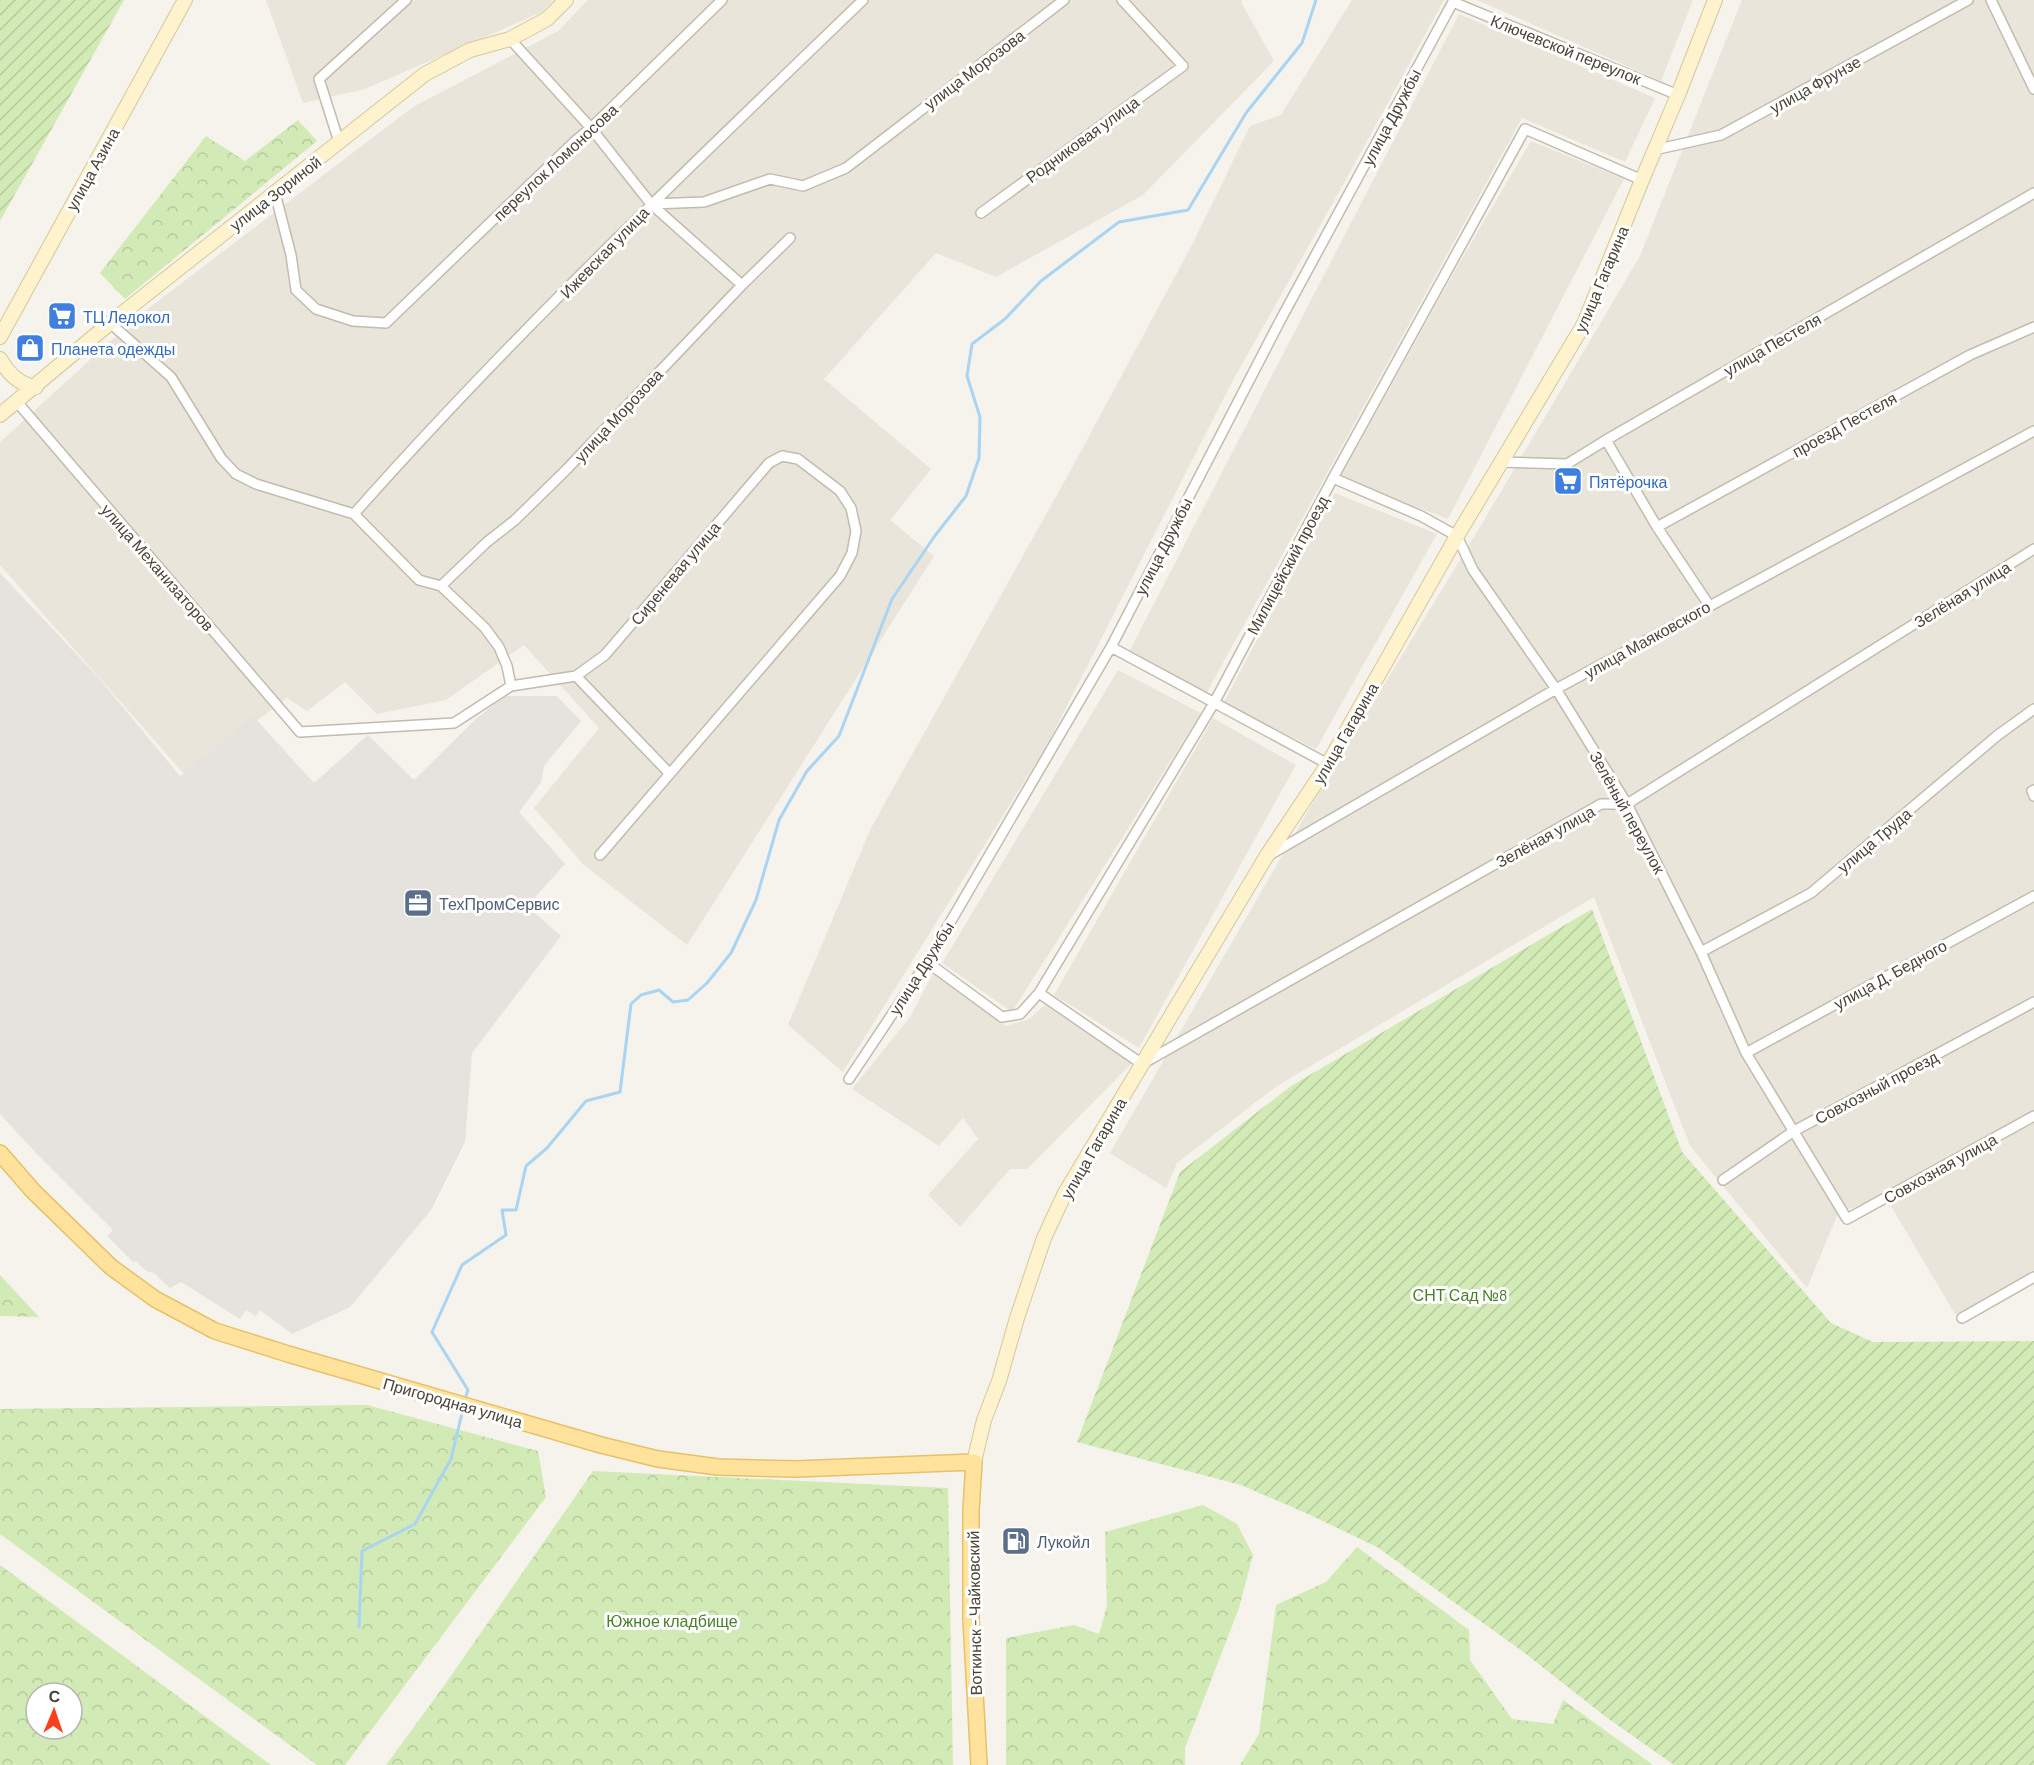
<svg xmlns="http://www.w3.org/2000/svg" width="2034" height="1765" font-family="Barlow,sans-serif">
<defs>
<pattern id="forest-crowns" width="20" height="18" patternUnits="userSpaceOnUse" patternTransform="scale(1.5)"><rect width="20" height="18" fill="#d2eab5"/><path d="M2 6a3 3 0 1 1 6 0M12 15a3 3 0 1 1 6 0" fill="none" stroke="#b6ca9c"/></pattern>
<pattern id="garden-furrows" width="10" height="10" patternUnits="userSpaceOnUse" patternTransform="scale(1.5)"><rect width="10" height="10" fill="#d2eab5"/><path d="M-1 1l2-2M0 10L10 0M9 11l2-2" fill="none" stroke="#b6ca9c"/></pattern>
</defs>
<rect width="100%" height="100%" fill="#f6f3ec"/>
<path fill="#eae5da" d="M266 0H553L542 12 365 89 303 103Z
M588 0H1243L1241 2 1274 61 1143 195 996 277 936 253 824 379 931 469 890 520 934 556 687 945 584 865 534 808 599 728 524 645 446 700 377 714 345 682 307 711 287 698 185 775 0 565V442L137 317 413 107 558 31Z
M1352 0H1444L1349 174 1232 382 1047 745 843 1072 788 1025 871 828 1067 477 1193 243 1250 126 1281 115Z
M1477 0H1693L1661 81Z
M1742 0H2034V1281L2029 1274 1965 1312 1955 1314 1885 1196 1838 1213 1807 1288 1690 1146 1594 897 1277 1086 1177 1163 1166 1188 1110 1153 1323 785 1480 527 1640 256Z
M1459 14 1655 98 1625 162 1522 118 1206 694 1130 650Z
M1531 141 1624 179 1448 519 1340 478 1457 267Z
M1335 493 1437 534 1316 749 1223 704Z
M1118 670 1201 713 1012 1012 942 963Z
M1213 718 1296 765 1139 1048 1054 995Z
M933 973 1006 1026 1029 1019 1045 1005 1132 1063 1027 1169H1010L960 1227 928 1195 978 1139 963 1118 939 1146 852 1089 910 1017Z"/>
<path fill="#e6e2dd" d="M0 573 97 676 180 776 253 716 314 783 368 735 414 780 477 718 505 696H557L581 721 544 766 541 783 519 812 565 864 527 906 561 936 472 1053 465 1142 431 1210 350 1307 292 1334 260 1310 256 1316 246 1310 240 1319 181 1282 170 1288 154 1273 146 1271 136 1261 134 1263 107 1236 113 1230 35 1152 0 1114Z"/>
<path fill="url(#forest-crowns)" fill-rule="evenodd" d="M298 120 317 141 125 299 100 273 206 136 245 161Z
M0 1275 39 1317 0 1316Z
M367 1405 538 1451 546 1497 345 1765H317L0 1534V1409Z
M593 1471 948 1488 953 1765H386L446 1683Z
M1203 1505 1237 1524 1253 1555 1239 1608 1185 1748V1765H1006V1638L1074 1625 1099 1634 1107 1606 1105 1532Z
M1357 1547 1469 1630 1470 1660 1512 1719 1553 1724 1563 1700 1653 1765H1240L1259 1734 1276 1605 1326 1582Z
M0 1565 271 1765H0ZM36 1693H72V1729H36Z"/>
<path fill="url(#garden-furrows)" d="M0 0H124L0 221Z
M1592 909 1682 1152 1831 1323 1873 1342 2034 1341V1765H1674L1606 1717 1522 1651 1377 1547 1308 1514 1241 1485 1077 1442 1180 1172 1291 1086Z"/>
<g fill="none" stroke-linecap="round" stroke-linejoin="round">
<path stroke="#a9d4f2" stroke-width="3" d="M465 1399 468 1390 432 1332 462 1265 506 1235 502 1210H516L526 1166 547 1148 586 1101 620 1092 631 1004 641 995 659 990 673 1002 688 1000 707 983 731 953 756 900 779 820 807 771 839 736 892 599 934 537 966 496 979 458 980 417 967 376 972 344 1005 319 1041 281 1119 222 1188 210 1246 113 1302 43 1316 0
M359 1627 362 1551 415 1524 451 1459 463 1409"/>
<g stroke="#c2bbae" stroke-width="12">
<path id="minor" d="M1991 0 2034 89
M1453 2 1678 95
M510 39 591 128 651 204 742 285
M339 142 319 79 406 0
M1654 150 1721 135 1968 0
M275 193 291 255 296 290 316 309 353 321 386 323 574 142 591 128 722 0
M651 204 704 202 770 179 803 186 846 168 1064 0
M981 213 1183 66 1122 0
M110 323 171 377 221 458 236 474 256 484 354 514 419 580 441 586 485 628 499 647 507 666 511 686
M17 402 300 732 454 723 511 686 576 676 605 655 769 463 782 456 798 459 840 491 851 508 856 531 852 553 840 576 600 855
M1606 440 1657 527 1709 605
M1502 462 1567 464 1606 440 2034 193
M1333 478 1421 516 1457 536 1473 570 1556 689 1627 804 1701 952 1746 1053 1847 1219 2034 1116
M354 514C514 333 690 167 863 0
M1657 527 1970 355 2034 327
M441 586 487 542 515 520 566 470 742 285 790 238
M1111 647 1328 764
M576 676 670 774
M2034 790 2032 791 2034 796
M1271 854 1556 689 2034 431
M1701 952 1811 893 1998 735 2034 709
M927 962 1002 1017 1020 1014 1039 993 1142 1064 1601 804H1627L2034 549
M1039 993 1214 703 1333 478 1525 129 1642 180
M1746 1053 2034 896
M849 1079 927 962 1111 647 1281 319 1454 0
M1723 1180 1794 1131 2034 1002
M1962 1318 2034 1277"/>
</g>
<g stroke="#d6c79b" stroke-width="16">
<path id="secondary" d="M0 337 185 0
M0 359C8 373 19 385 36 387
M0 415 110 323 425 74 470 50 510 39 547 19 566 0
M974 1462 984 1420 999 1381 1017 1318 1044 1238 1065 1193 1266 857 1328 764 1457 536 1584 324 1642 180 1678 95 1715 0"/>
</g>
<g stroke="#e6c16a" stroke-width="18">
<path id="primary" d="M0 1153 33 1191 111 1267 155 1299 215 1331 288 1354 601 1445 658 1459 718 1467 796 1469 974 1462 971 1510V1619L979 1765"/>
</g>
<use href="#minor" stroke="#fff" stroke-width="9"/>
<use href="#secondary" stroke="#fff3cd" stroke-width="14"/>
<use href="#primary" stroke="#ffe39c" stroke-width="15"/>
</g>
<defs>
<g id="supermarket-square" transform="scale(1.5)"><rect x="-9" y="-9" width="18" height="18" rx="4" fill="#3f7fe0" stroke="#fff"/><path d="M-6-5.5h2.5l.6 2H6L4.5 2H-2.5L-4.4-4H-6ZM-1.5 3.2a1.3 1.3 0 1 0 .1 0ZM3 3.2a1.3 1.3 0 1 0 .1 0Z" fill="#fff"/></g>
<g id="shop-square" transform="scale(1.5)"><rect x="-9" y="-9" width="18" height="18" rx="4" fill="#3f7fe0" stroke="#fff"/><path d="M-5-2.5h2.3a2.7 3.5 0 0 1 5.4 0H5L5.5 6h-11ZM-1.5-2.5h3a1.5 2.3 0 0 0-3 0Z" fill="#fff"/></g>
<g id="office-square" transform="scale(1.5)"><rect x="-9" y="-9" width="18" height="18" rx="4" fill="#5c6f8a" stroke="#fff"/><path d="M-6-3h4V-5.5h4V-3h4V5H-6ZM-1-4.5V-3h2v-1.5ZM-6 0V1H6V0Z" fill="#fff"/></g>
<g id="fuel-square" transform="scale(1.5)"><rect x="-9" y="-9" width="18" height="18" rx="4" fill="#5c6f8a" stroke="#fff"/><path d="M-5.5-6h7V0h2V4h1.3V-2.5L3-4.5l.8-.8L6-3V5H2.5V1h-1V6h-7ZM-4.2-4.7v3.2H.2V-4.7Z" fill="#fff"/></g>
</defs>
<g fill-rule="evenodd">
<use href="#supermarket-square" x="62" y="316"/>
<use href="#shop-square" x="30" y="348"/>
<use href="#supermarket-square" x="1568" y="481"/>
<use href="#office-square" x="418" y="903"/>
<use href="#fuel-square" x="1016" y="1541"/>
</g>
<g text-anchor="middle" dominant-baseline="central" stroke-width="6" stroke-linejoin="round" paint-order="stroke">
<g font-size="16" fill="#4b4439" stroke="#fff">
<text transform="translate(1566 49) rotate(22)">Ключевской переулок</text>
<text transform="translate(974 69) rotate(-37)">улица Морозова</text>
<text transform="translate(1815 84) rotate(-29)">улица Фрунзе</text>
<text transform="translate(1391 117) rotate(-62)">улица Дружбы</text>
<text transform="translate(1082 139) rotate(-36)">Родниковая улица</text>
<text transform="translate(555 162) rotate(-43)">переулок Ломоносова</text>
<text transform="translate(92 169) rotate(-61)">улица Азина</text>
<text transform="translate(275 193) rotate(-38)">улица Зориной</text>
<text transform="translate(604 252) rotate(-46)">Ижевская улица</text>
<text transform="translate(1601 279) rotate(-67)">улица Гагарина</text>
<text transform="translate(1772 344) rotate(-30)">улица Пестеля</text>
<text transform="translate(618 415) rotate(-47)">улица Морозова</text>
<text transform="translate(1844 424) rotate(-29)">проезд Пестеля</text>
<text transform="translate(1163 546) rotate(-63)">улица Дружбы</text>
<text transform="translate(1287 565) rotate(-62)">Милицейский проезд</text>
<text transform="translate(158 567) rotate(49)">улица Механизаторов</text>
<text transform="translate(675 573) rotate(-50)">Сиреневая улица</text>
<text transform="translate(1962 594) rotate(-32)">Зелёная улица</text>
<text transform="translate(1647 639) rotate(-29)">улица Маяковского</text>
<text transform="translate(1345 733) rotate(-60)">улица Гагарина</text>
<text transform="translate(1628 812) rotate(61)">Зелёный переулок</text>
<text transform="translate(1545 836) rotate(-29)">Зелёная улица</text>
<text transform="translate(1874 840) rotate(-40)">улица Труда</text>
<text transform="translate(921 968) rotate(-58)">улица Дружбы</text>
<text transform="translate(1890 974) rotate(-29)">улица Д. Бедного</text>
<text transform="translate(1876 1087) rotate(-28)">Совхозный проезд</text>
<text transform="translate(1093 1148) rotate(-60)">улица Гагарина</text>
<text transform="translate(1940 1168) rotate(-29)">Совхозная улица</text>
<text transform="translate(453 1402) rotate(16)">Пригородная улица</text>
<text transform="translate(974 1613) rotate(-91)">Воткинск - Чайковский</text>
</g>
<g font-size="16" fill="#366cbe" stroke="#fff" text-anchor="start">
<text x="83" y="316">ТЦ Ледокол</text>
<text x="51" y="348">Планета одежды</text>
<text x="1589" y="481">Пятёрочка</text>
</g>
<g font-size="16" fill="#4e5e75" stroke="#fff" text-anchor="start">
<text x="439" y="903">ТехПромСервис</text>
<text x="1037" y="1541">Лукойл</text>
</g>
<g font-size="16" fill="#4a7f2a" stroke="#fff">
<text x="1460" y="1294">СНТ Сад №8</text>
<text x="672" y="1620">Южное кладбище</text>
</g>
</g>
<g transform="translate(54 1711) rotate(2)"><circle r="28" fill="#ffffff" stroke="#b7b4b0" stroke-width="1.5"/>
<path d="M0-4.5L10 22L0 15L-10 22Z" fill="#fc3f1d"/>
<text y="-9" font-size="16" font-weight="bold" text-anchor="middle" fill="#4b4439">С</text>
</g>
</svg>
